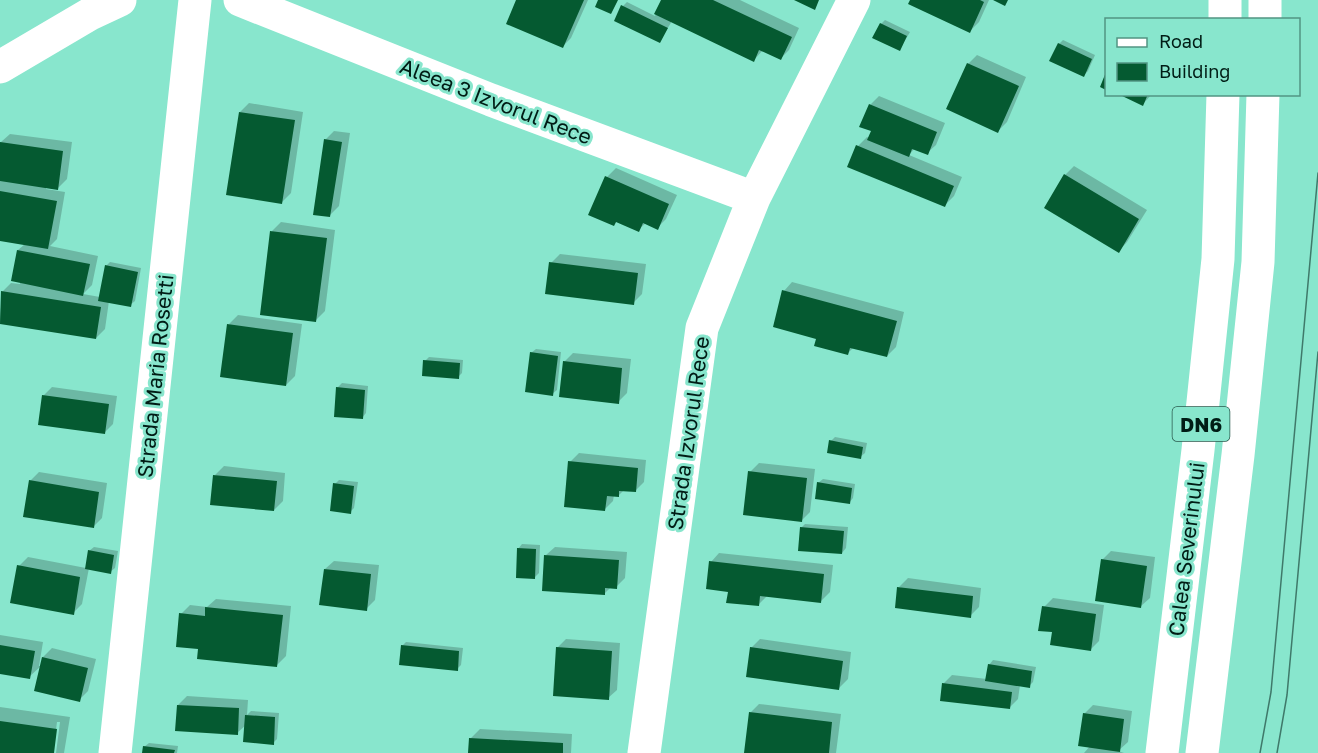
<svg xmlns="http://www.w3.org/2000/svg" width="1318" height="753" font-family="'Golos Text',sans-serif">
<rect width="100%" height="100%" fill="#88e6cd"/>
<path fill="#0003" d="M517 0H588L571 38 562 47Z
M663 0H740L799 28 789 50 780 59 763 50 754 60 672 21 660 41 623 6 627 2 655 16Z
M912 0H989L979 22 970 31Z
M885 20 910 32 900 49 881 24Z
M1063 40 1095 55 1088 71 1084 75 1059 44Z
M977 55 1026 77 1007 122 998 131 968 64Z
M1121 94H1152L1143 104Z
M879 96 945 123 936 145 927 153 915 148 909 155 962 177 954 196 945 205 858 146 867 137 869 138 873 130 870 105Z
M249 103 303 112 291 193 282 202 240 112Z
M334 131 350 133 339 206 330 215 325 140Z
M10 134 72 142 67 179 58 188 46 186V189L65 192 57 239 50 246 98 256 92 285 83 294 100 297 106 266 110 262 141 268 135 301 130 305 109 301 105 329 96 338 0 322 2 292 11 283 20 284 18 250 25 244 0 240V149L1 142Z
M1074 166 1147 210 1127 242 1119 251 1065 175Z
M616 168 677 195 666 219 657 228 646 223 638 230 617 221 614 224 590 214 607 177Z
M281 222 335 230 325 311 316 320 272 231Z
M560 254 646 264 642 294 633 303 551 263Z
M792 282 904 312 896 347 887 356 854 347 848 353 818 338 784 291Z
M238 315 302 324 295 376 286 385 229 324Z
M536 349 561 352 557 390 552 394 531 353Z
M573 353 631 359 627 393 618 402 564 362Z
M429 357 463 360 462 373 458 377 425 361Z
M342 383 368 386 366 413 362 418 337 388Z
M52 387 117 396 113 424 104 433 43 396Z
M835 437 867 443 865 453 860 457 831 441Z
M579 453 646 460 644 482 635 491 624 490 618 496 614 495 613 501 605 509 570 462Z
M759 463 815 469 810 512 801 521 750 472Z
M224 466 285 473 283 501 274 510 215 475Z
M39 472 107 483 102 518 93 527 30 481Z
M823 479 855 484 853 498 849 503 818 483Z
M339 480 358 482 354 508 350 512 335 484Z
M805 524 848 527 846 548 842 553 801 528Z
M522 544 540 545 539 573 535 577 518 549Z
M94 547 118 551 115 568 110 572 89 568 82 604 73 613 19 566 28 557 86 568 89 551Z
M555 547 627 552 625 578 616 587H611L604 594 546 555Z
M1111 551 1155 557 1150 598 1141 606 1102 560Z
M719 553 833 565 830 592 821 601 767 596 758 605 729 591 711 562Z
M334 561 379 565 375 600 366 609 325 569Z
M908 578 981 588 979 607 970 616 899 587Z
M1053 598 1104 605 1099 641 1090 650 1053 631 1044 607Z
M216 599 291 606 286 656 277 665 200 647 181 614 190 605 207 607Z
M0 635 43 642 39 666H41L29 677 0 672Z
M566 639 620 643 617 690 608 698 557 648Z
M760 639 851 652 848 679 839 688 751 648Z
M406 642 463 648 461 665 457 669 402 646Z
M52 648 96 659 88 691 79 700 36 690 43 657Z
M993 660 1036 667 1033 682 1029 686 1020 685 1018 699 1009 708 943 684 952 675 987 679 989 665Z
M187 696 248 700 247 715 251 711 279 713 277 739 273 743 246 725 237 733 178 705Z
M759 704 841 714 836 753H746L750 713Z
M1093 705 1132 711 1128 742 1118 751 1124 753H1084L1090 746 1084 714Z
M0 707 70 717 64 753H56L60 722H57L53 753H0Z
M480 729 572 734 571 753H470L471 738Z
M149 743 178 746 177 753H144V747Z"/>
<path fill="#055a31" d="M516 0H584L563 48 506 24Z
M598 0H618L611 14 595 7Z
M661 0H713L792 37 781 60 759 50 754 62 654 14Z
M794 0H819L815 10Z
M910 0H980L984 2 970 33 908 4Z
M993 0H1008L1005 6Z
M621 5 668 28 660 43 614 21Z
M880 23 907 36 900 51 872 38Z
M1058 43 1092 59 1084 77 1049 61Z
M967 63 1019 86 998 133 946 109Z
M1106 72V90L1100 87Z
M1118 94H1148L1143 106Z
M869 104 937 132 928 155 912 149 909 157 867 140 871 131 859 127Z
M239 112 295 120 282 204 226 195Z
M324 139 342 142 330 217 313 215Z
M0 142 63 151 58 190 0 181Z
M856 145 954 186 945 207 847 167Z
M1064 174 1139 219 1119 253 1044 208Z
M605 176 669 204 658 230 643 223 639 232 616 222 614 226 588 215Z
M0 191 57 201 48 249 0 241Z
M270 231 327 238 316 322 260 315Z
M17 250 90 264 83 296 11 281Z
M549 262 638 273 634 305 545 294Z
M105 265 138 272 131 307 98 301Z
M782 290 897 321 887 357 850 348 848 355 814 346 816 339 773 327Z
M1 291 101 307 96 339 0 324Z
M227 324 293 333 286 386 220 377Z
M530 352 558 356 553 396 525 392Z
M423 360 460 363 459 379 422 376Z
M563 361 622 368 619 404 559 397Z
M336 387 365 390 363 419 334 417Z
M42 395 109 404 105 434 38 425Z
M829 440 863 447 861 459 827 453Z
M568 461 638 468 636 492 619 491V497L607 496 605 511 564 507Z
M748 471 807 478 802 522 743 515Z
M213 475 277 481 274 511 210 505Z
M29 480 99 492 94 528 23 517Z
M817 482 852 488 850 504 815 499Z
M333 483 354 486 351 514 330 511Z
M800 527 844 531 842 554 798 551Z
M517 548 536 549 535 579 516 578Z
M88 550 114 555 111 574 85 569Z
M544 555 619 560 617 589 605 588V595L542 591Z
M1101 559 1147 566 1141 608 1095 601Z
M709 561 824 574 821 603 760 596 759 606 726 603 728 592 706 589Z
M17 565 80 577 74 615 10 603Z
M324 569 371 574 367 611 319 605Z
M897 587 973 596 971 618 895 608Z
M1042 606 1096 614 1091 651 1050 645 1052 632 1038 631Z
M205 607 283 615 277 667 197 659 198 649 176 647 179 613 205 616Z
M0 645 35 651 30 679 0 674Z
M401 645 459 651 458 671 399 665Z
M556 647 612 651 609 700 553 696Z
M750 647 843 661 839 690 746 677Z
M42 657 88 668 80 702 34 691Z
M988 664 1032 671 1030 688 985 681Z
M942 683 1012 692 1010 709 940 701Z
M177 705 239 708 238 735 175 731Z
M749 712 832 722 829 753H744Z
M1083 713 1124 719 1120 752 1078 746Z
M245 715 275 717 274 745 243 742Z
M0 721 57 729 54 753H0Z
M469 738 563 743V753H468Z
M143 746 175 750 174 753H142Z"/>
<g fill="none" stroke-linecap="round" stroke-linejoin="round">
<path stroke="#fff" stroke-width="33" d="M240 0 491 100 754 198
M0 67 90 14 120 0
M115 753 195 0
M644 753 702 328 754 198 854 0"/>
<path stroke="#fff" stroke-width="33" d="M1225 0V20
M1265 0V20
M1162 753 1198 450 1218 259 1223 94
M1202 753 1238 455 1258 262 1263 94"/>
<path stroke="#3f796a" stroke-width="1.5" d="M1260 753 1271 692 1318 173
M1277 753 1287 695 1318 352"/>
</g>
<g text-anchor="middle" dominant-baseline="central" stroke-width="6" stroke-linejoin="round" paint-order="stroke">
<rect fill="#88e6cd" stroke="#29594c" stroke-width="1.5" x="1172.5" y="407" width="57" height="34" rx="4.5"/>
<g font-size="20" font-weight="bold" fill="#001c15">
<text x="1201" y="424">DN6</text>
</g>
<g font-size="21" fill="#001c15" stroke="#88e6cd">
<text transform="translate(496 101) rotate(21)">Aleea 3 Izvorul Rece</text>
<text transform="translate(155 376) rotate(-84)">Strada Maria Rosetti</text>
<text transform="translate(688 433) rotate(-82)">Strada Izvorul Rece</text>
<text transform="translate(1186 549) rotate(-83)">Calea Severinului</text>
</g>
</g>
<rect x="1105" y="18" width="195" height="78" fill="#88e6cd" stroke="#529583" stroke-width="1.5"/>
<rect x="1117" y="38" width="30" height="9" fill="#ffffff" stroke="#529583" stroke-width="1.5"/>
<text x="1159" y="48" font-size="18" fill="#001c15">Road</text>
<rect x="1117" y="63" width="30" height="18" fill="#055a31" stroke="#529583" stroke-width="1.5"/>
<text x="1159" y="78" font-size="18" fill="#001c15">Building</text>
</svg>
